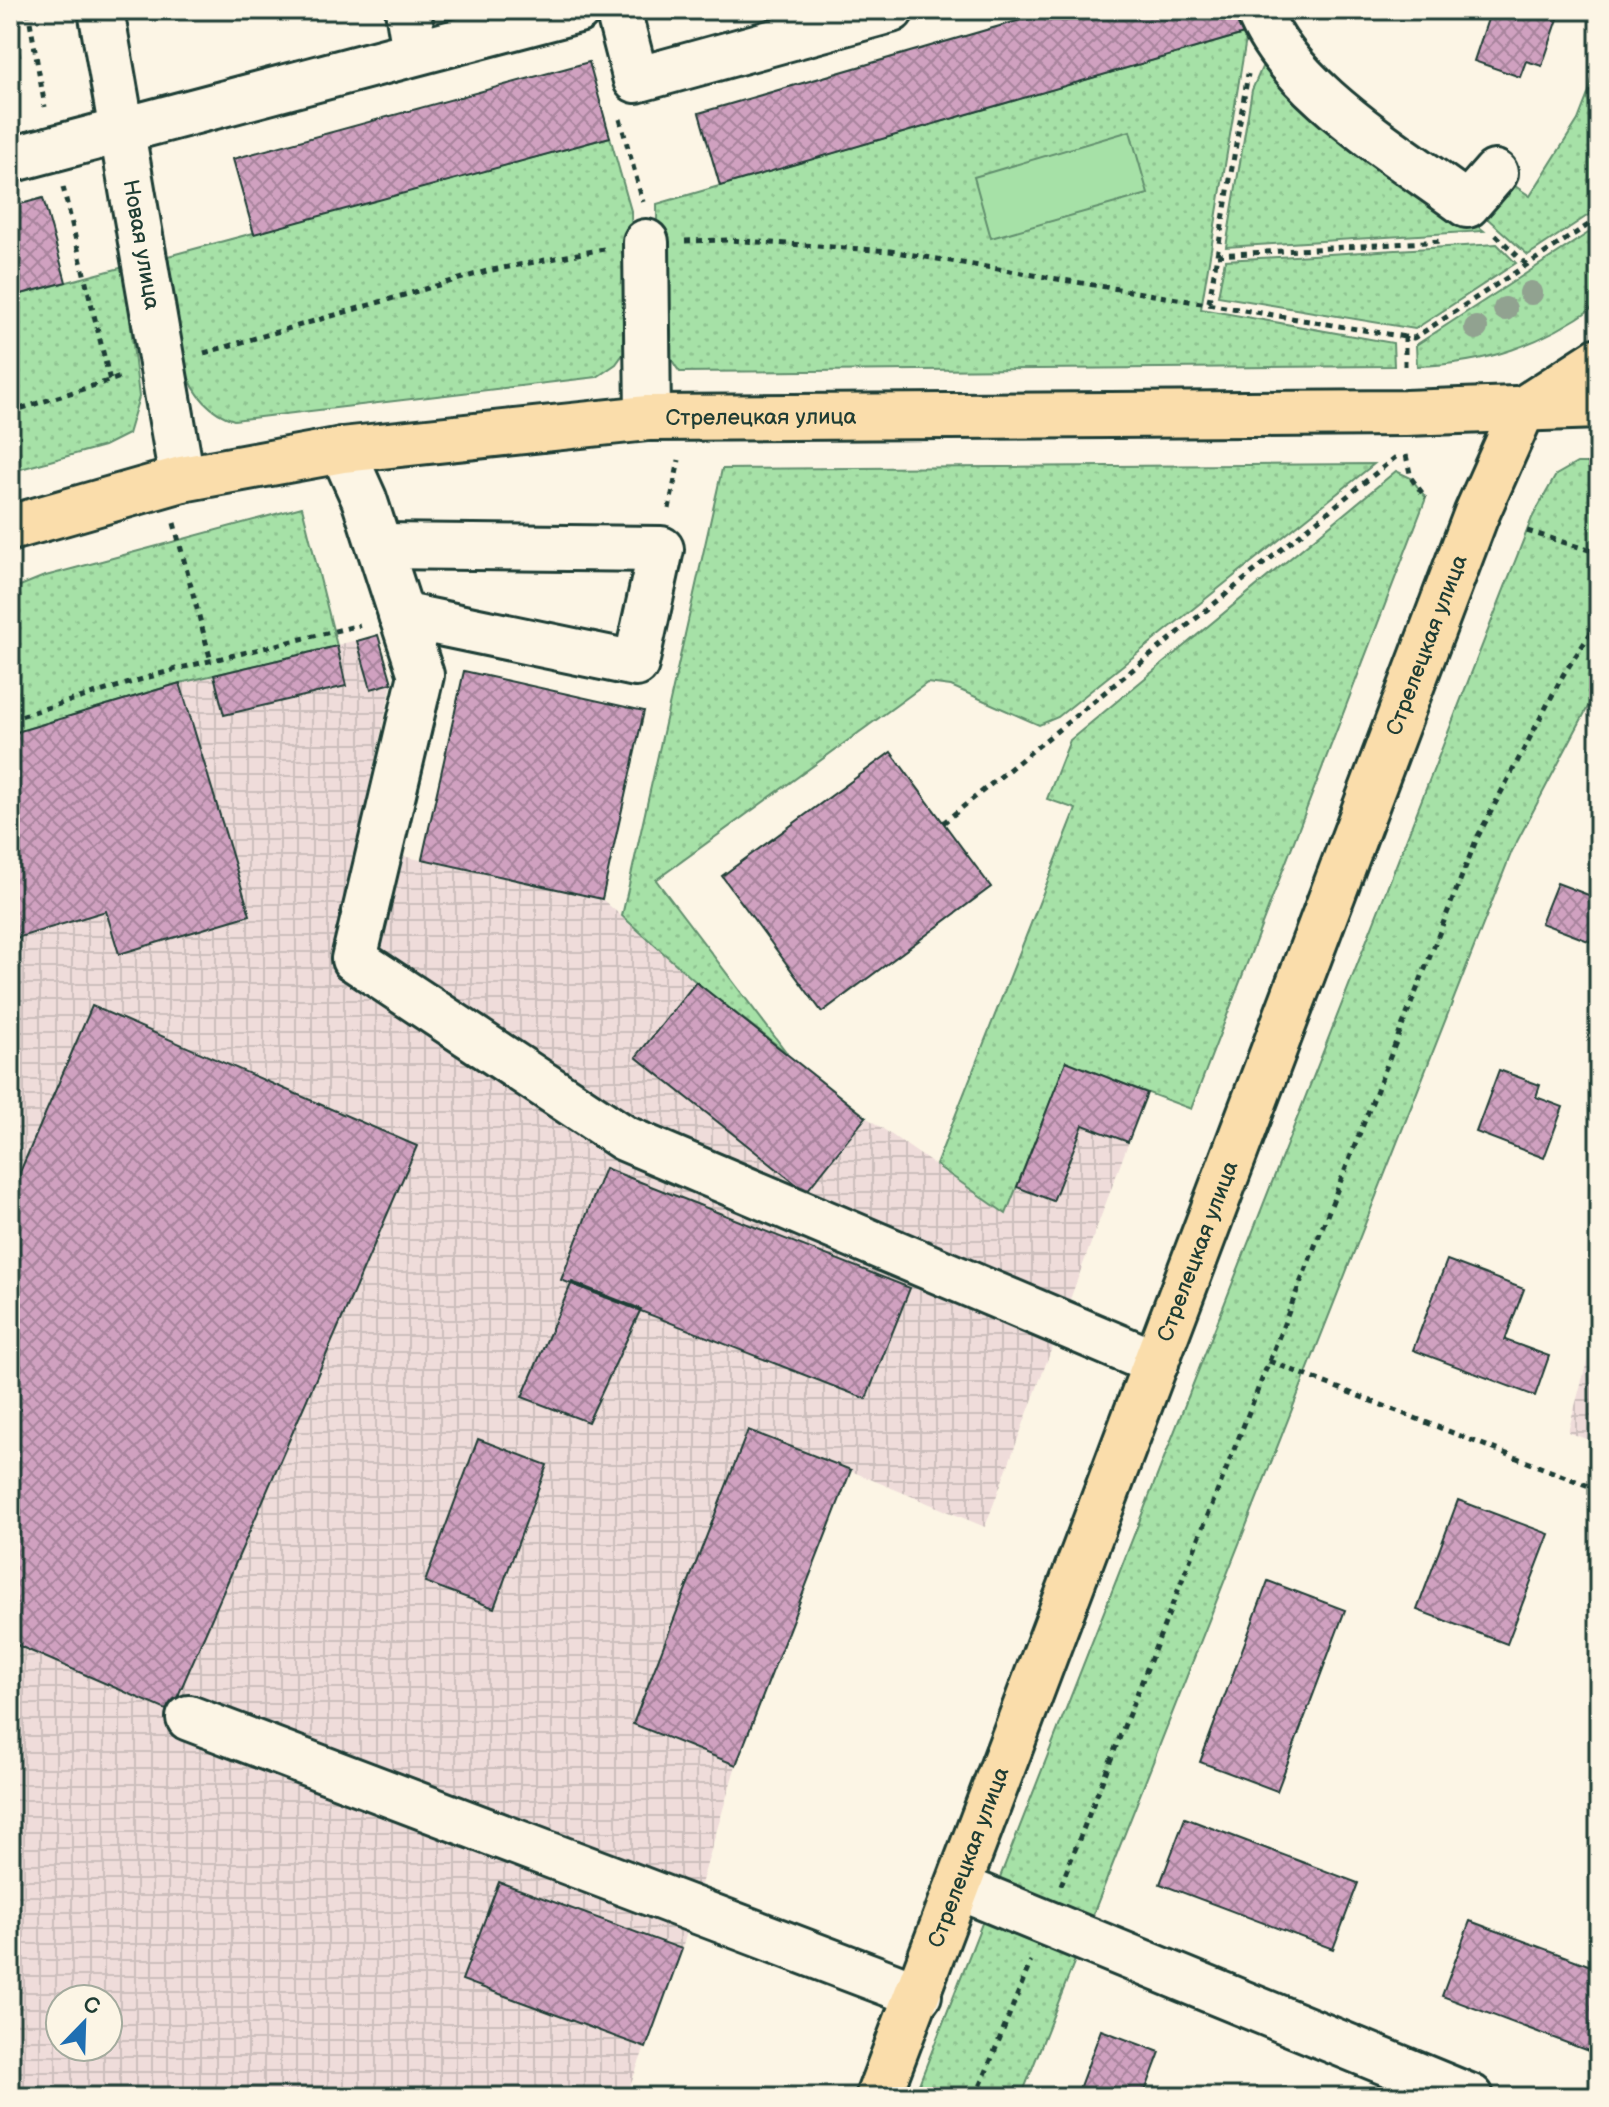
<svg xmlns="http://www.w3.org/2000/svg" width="1609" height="2107" font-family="'Balsamiq Sans',sans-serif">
<defs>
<pattern id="industrial-grid" width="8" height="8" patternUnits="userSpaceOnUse" patternTransform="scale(2)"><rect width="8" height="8" fill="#efdcda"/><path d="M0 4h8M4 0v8" fill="none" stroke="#ccbebc"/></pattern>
<pattern id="grass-dots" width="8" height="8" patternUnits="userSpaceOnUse" patternTransform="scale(2)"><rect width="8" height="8" fill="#a6e1a7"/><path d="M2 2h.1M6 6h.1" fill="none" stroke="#8ec290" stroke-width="1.8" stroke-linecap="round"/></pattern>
<pattern id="building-cross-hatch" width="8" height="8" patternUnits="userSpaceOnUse" patternTransform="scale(2)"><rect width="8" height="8" fill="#d0a1c0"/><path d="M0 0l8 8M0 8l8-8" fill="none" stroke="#a8849d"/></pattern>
</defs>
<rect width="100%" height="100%" fill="#fcf5e5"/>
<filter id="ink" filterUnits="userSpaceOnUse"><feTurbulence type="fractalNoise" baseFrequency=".0125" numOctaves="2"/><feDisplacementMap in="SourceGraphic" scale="16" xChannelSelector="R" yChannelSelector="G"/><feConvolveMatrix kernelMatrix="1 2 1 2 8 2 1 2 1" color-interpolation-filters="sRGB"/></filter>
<g filter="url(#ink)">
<path fill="url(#industrial-grid)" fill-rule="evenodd" d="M378 635 392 683 356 846 602 899 696 982 866 1117 1005 1214 1066 1061 1147 1093 985 1527 851 1471 736 1765 682 1949 626 2097H10V734L180 683ZM60 1999H108V2047H60Z
M1599 1317V1444L1568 1432Z"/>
<path fill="url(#grass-dots)" stroke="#628f6e" stroke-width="2" d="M1247 33 1201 309 1393 343 1394 366 680 372C650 337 658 250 657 204Z
M1599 39V208L1528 255 1479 211 1506 180 1530 196 1578 120 1590 89Z
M1266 58 1484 231 1226 247 1252 90Z
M610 137 631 211 634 315 626 350 616 364 597 377 234 420C170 401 176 311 168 256Z
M1599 226 1597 305C1541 345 1486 364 1417 366L1416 345Z
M1497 244 1516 263 1415 329 1218 296 1225 260Z
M124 267 139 397 128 434 104 446 10 472V297Z
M1577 463H1599V686L1512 851 1021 2097H914L1532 518 1556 475Z
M1374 464 1058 717 1039 725 951 686 927 683 656 880 787 1053 696 982 622 916 722 469Z
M1396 471 1411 478 1426 498 1191 1109 1066 1062 1006 1214 936 1165 1076 809 1047 799 1070 740Z
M302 507 337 646 180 683 10 734V590L42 577Z"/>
<path fill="#a6e1a7" stroke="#628f6e" stroke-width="2" d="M1130 131 1148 194 991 238 974 177Z"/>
<path fill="url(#building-cross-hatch)" stroke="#1f3d34" stroke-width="2" d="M10 10 20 56 10 58Z
M1055 10H1240L1247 33 720 186 699 113Z
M1491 10 1512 17 1514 10H1561L1542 66 1526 61 1520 77 1474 61Z
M589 62 610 137 254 234 233 159Z
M43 198 66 282 10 297V207Z
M378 635 392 683 371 689 357 641Z
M337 646 346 686 224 715 214 675Z
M464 671 644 711 602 899 422 859Z
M180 683 250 915 119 954 106 911 10 940V734Z
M891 752 991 887 822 1012 722 876Z
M1557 883 1599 899V945L1541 923Z
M696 982 866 1117 806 1192 636 1057Z
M92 1006 417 1146 171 1712 10 1642V1195Z
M1066 1061 1147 1093 1128 1142 1083 1125 1053 1201 1017 1187Z
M1499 1070 1540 1085 1536 1097 1563 1107 1544 1158 1476 1132Z
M605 1168 910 1288 866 1399 561 1280Z
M1447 1260 1524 1289 1505 1340 1549 1356 1535 1396 1413 1350Z
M572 1282 641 1309 588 1422 522 1397Z
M748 1430 851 1470 736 1765 633 1724Z
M478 1439 547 1465 494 1608 425 1582Z
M1458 1500 1549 1534 1507 1644 1417 1610Z
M1268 1581 1345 1610 1277 1791 1200 1762Z
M1185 1818 1358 1883 1333 1949 1160 1884Z
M499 1882 682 1949 646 2048 462 1980Z
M1470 1921 1599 1969V2055L1442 1996Z
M1101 2030 1160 2052 1143 2097H1076Z"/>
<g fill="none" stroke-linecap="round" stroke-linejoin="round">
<g stroke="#1f3d34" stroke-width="50">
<g id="minor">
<path id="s1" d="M101 10 182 479"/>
<path d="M408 10 415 52"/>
<path d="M618 10 636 80 891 10"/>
<path d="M1258 10C1289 91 1399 154 1467 205L1495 173"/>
<path d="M10 160 578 10"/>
<path d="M646 242 648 418"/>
<path d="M342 450 364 499 421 675 354 959 624 1138 1156 1363"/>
<path d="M380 546 661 549 636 664 401 615"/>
<path d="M189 1718 919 1995"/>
<path d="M959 1887 1471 2097"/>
</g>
</g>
<g stroke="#1f3d34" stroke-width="50">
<g id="major">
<path id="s2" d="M10 528 182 479 342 450 648 418 1405 413 1599 406"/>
<path id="s3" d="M878 2097 1476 515 1523 409 1599 360"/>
</g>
</g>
<path stroke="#1f3d34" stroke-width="5" stroke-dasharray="6 6" stroke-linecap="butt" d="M28 10 45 107
M620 119 643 202
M63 187 110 381
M1496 235 1527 265
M685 241 729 240 890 251 1405 337
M1217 255 1442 241
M1209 302 1248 74
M204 353 487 271 604 249
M1405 366V337L1414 338 1599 218
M10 412 121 377
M1406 455 1411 478 1426 498
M669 509 679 460
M174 523 211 661
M1527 531 1599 553
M10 719 176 669 360 625
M943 823 1397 456
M1269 1361 1599 1490
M1061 1885 1477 838 1563 675 1599 621
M976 2097 1031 1961"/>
<use href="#minor" stroke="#fcf5e5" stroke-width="44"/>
<use href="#major" stroke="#faddab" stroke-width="44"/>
</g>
<g fill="#91a290">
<circle cx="1531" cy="293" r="12"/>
<circle cx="1505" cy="309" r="12"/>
<circle cx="1476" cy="328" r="12"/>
</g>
</g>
<g text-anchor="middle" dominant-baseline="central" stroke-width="7" stroke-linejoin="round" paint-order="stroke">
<g font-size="22" fill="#1f3d34" stroke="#fcf5e5">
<text stroke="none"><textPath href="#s1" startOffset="238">Новая улица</textPath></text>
<text stroke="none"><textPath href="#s2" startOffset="762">Стрелецкая улица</textPath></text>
<text stroke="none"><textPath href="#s3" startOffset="1552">Стрелецкая улица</textPath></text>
<text stroke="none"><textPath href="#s3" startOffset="904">Стрелецкая улица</textPath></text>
<text stroke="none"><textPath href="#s3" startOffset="256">Стрелецкая улица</textPath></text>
</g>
</g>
<rect width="1609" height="2107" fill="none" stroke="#fcf5e5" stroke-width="40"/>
<rect x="20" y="20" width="1569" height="2067" fill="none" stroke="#1f3d34" stroke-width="3" filter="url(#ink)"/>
<g transform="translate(84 2023) rotate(23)"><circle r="38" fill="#fcf5e5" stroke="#a4ab9e" stroke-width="2"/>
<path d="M0-6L14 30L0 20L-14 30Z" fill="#1f6fb2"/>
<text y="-12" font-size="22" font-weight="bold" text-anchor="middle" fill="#1f3d34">С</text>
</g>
</svg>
